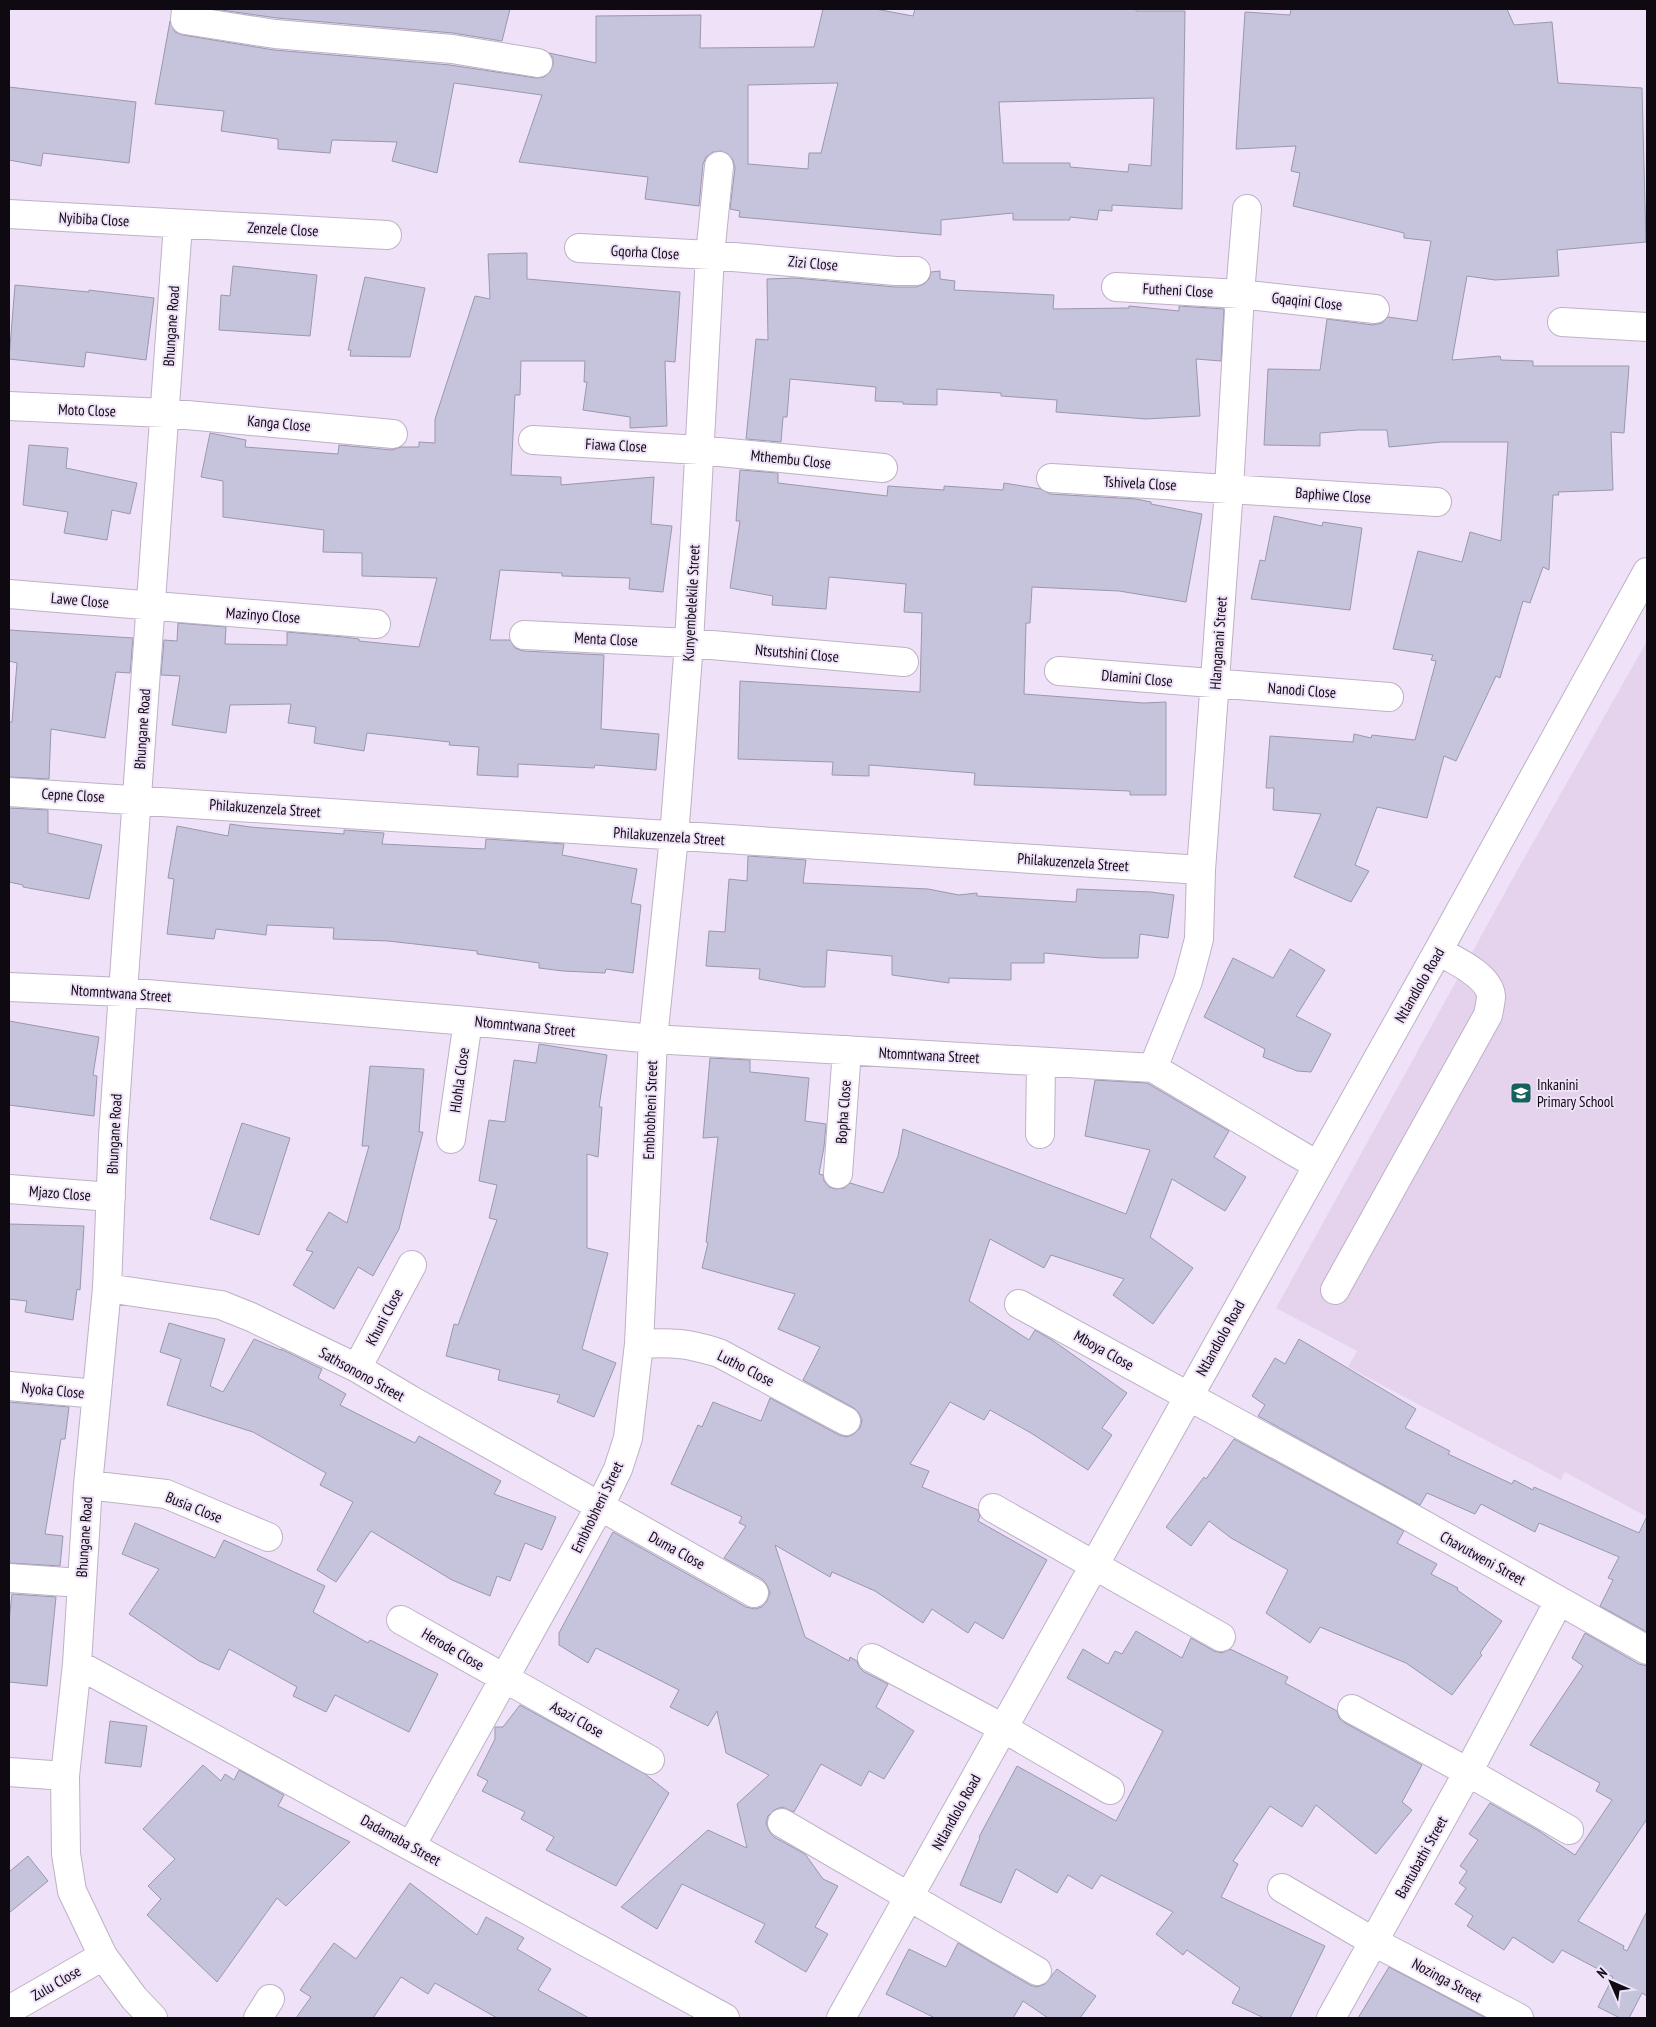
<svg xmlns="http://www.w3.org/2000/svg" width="1656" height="2027" font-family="'PT Sans Narrow',sans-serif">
<rect width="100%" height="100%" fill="#efe2f8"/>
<path fill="#e5d3ee" d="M1647 641V1517L1565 1472 1561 1480 1348 1367 1357 1351 1276 1308 1513 878Z"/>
<path fill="#c5c4dc" stroke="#9998ae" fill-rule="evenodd" d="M214 9H510L502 41 453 33 277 18Z
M823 9H875L913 16 915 9H1136V11H1185L1182 209 1112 205V211L1099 210 1097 220 1070 217V220H1013V213L941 220V235L739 217 740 211 730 209 735 168 733 160 728 154 721 151 713 152 706 157 703 164 699 206 645 199 648 177 519 162 542 95 454 83 437 173 392 161 397 142 332 140 330 153 278 149V139L221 131 224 111 155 104 170 21 175 32 183 35 274 50 450 65 536 78 544 77 550 72 553 65V58L549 53 596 63V16L701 15 700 48 814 47ZM838 83 821 153H809L808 169 748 164V85ZM1154 98 1151 166 1129 164 1128 172 1070 167V163H1003L999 102Z
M1291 9H1507L1514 25 1552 22 1558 83 1642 88 1646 242 1557 250 1559 276 1495 280 1467 276 1452 360 1500 356 1501 360 1533 361V366H1629L1624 433 1611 432 1613 490 1558 492 1559 495H1553L1549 570 1543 567 1530 603 1523 601 1500 678 1496 676 1456 761 1444 756 1427 818 1377 807 1355 865 1369 871 1351 902 1294 877 1321 814 1273 810 1274 788H1266L1270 736 1353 742 1354 734 1371 738 1372 735 1415 740 1436 661 1431 660 1433 655 1393 649 1418 551 1462 562 1470 532 1501 541 1508 442H1442L1389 447 1387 430H1358L1320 433V446L1264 445 1268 369 1320 370 1327 319 1373 325 1382 323 1388 317 1417 321 1431 241 1404 238V233L1293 206 1300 173 1291 171 1296 146 1236 149 1245 12 1290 15Z
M9 87 136 102 129 163 43 153 41 166 9 160Z
M527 253V279L680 292 675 362 665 361 667 426 630 428V417L583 410 587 382H584L585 361H521L520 395H515L511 475 561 477V485L654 477 651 524 672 526 663 592 629 589 630 578 562 576V573L500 570 490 640H510L515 648 523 651 604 655 601 729 659 734 656 770 595 765 594 768 518 764V777L477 775 479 747 449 745 450 742 367 733 364 751 314 743 316 727 288 723 291 704 230 705 226 733 172 725 180 676 161 675 164 640 177 641 178 623 226 627 225 644 287 645V632L343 637 359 639V641L419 647 437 578 362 576V553L323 552 324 530 223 517V481L201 477 210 433 246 440 245 447 338 454 339 445 392 450 401 447H419V442L435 443V419L475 296 490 299 488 254Z
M233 266 317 275 310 336 219 330 221 295 230 296Z
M940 271V279L955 281 954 290 1054 295 1053 309 1129 308V306L1179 311V306L1224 309 1221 361 1196 359 1200 416 1146 419 1056 412 1057 400 1001 396V393L937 389V405L903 404V402L875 401 876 387 790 379 787 417H783L781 442 746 439 756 339 768 340 767 279 795 278 895 287H916L924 284 929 279 931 272Z
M365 277 425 288 410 357 350 356 351 350H348Z
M15 285 89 292V290L154 298 146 360 86 352 84 367 9 359Z
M29 445 68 448 66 468 137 483 130 514 112 510 107 540 64 533 68 512 23 505Z
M740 470 778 473V483L887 496 888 486 944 490V486L1003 490 1004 483 1041 489 1050 494 1136 499 1151 502V504L1202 514 1186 602 1119 591 1032 587 1030 623H1026L1024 694 1144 703 1166 702V795H1130V791L974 785 975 773 869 765V776L832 775 833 762 738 759 740 681 920 692 922 613 904 612 906 584 829 577 826 609 772 605 773 596 730 588 740 521H736Z
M1274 516 1322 526 1323 522 1362 528 1350 610 1251 599 1260 560 1265 561Z
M9 630 133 638 130 673 116 672 105 738 51 729 49 779 9 777V722H12L17 663 9 661Z
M9 808 48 810V833L102 845 89 899 23 887V885L9 882Z
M230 824 250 827 344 834V830L384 833 382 844 485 849 486 839 564 844 562 855 637 869 631 903 641 905 633 973 606 969 605 973 563 971 539 968V963L477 954V951L388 941 333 939 334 928 267 925 266 935 216 929 214 939 167 934 174 879 168 878 177 826 228 836Z
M748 856 806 860 803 883 928 889 959 895 977 893V896L1076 902 1077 889 1151 892 1174 895 1168 938 1140 934 1138 958H1101L1044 953V963H1011V980L949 978V983L892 975V956L827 950 825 987H803L759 979 760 969 706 966 709 931 725 932 729 879 747 881Z
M1290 949 1325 970 1296 1016 1331 1034 1311 1072 1297 1071 1263 1057 1265 1049 1204 1017 1233 958 1273 978Z
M9 1021 99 1037 93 1075 97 1076 94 1116 9 1105Z
M539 1044 607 1055 599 1107H602L598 1157 587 1154V1248L608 1253 582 1349 616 1363 594 1417 557 1402 560 1395 498 1380 500 1370 446 1356 454 1324 458 1325 497 1220 489 1218 497 1185 479 1181 489 1120 505 1122 514 1060 536 1063Z
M710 1058 750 1060V1072L809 1078 805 1121 826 1124 824 1147 819 1174 823 1175 824 1181 829 1187 836 1189 844 1188 850 1183 883 1193 898 1156 903 1129 1126 1214 1150 1150 1085 1136 1095 1080 1147 1083 1229 1131 1214 1157 1246 1177 1225 1211 1172 1179 1150 1237 1193 1268 1153 1324 1113 1295 1124 1279 1051 1255 1044 1268 990 1239 969 1301 1029 1340 1035 1330 1052 1340 1127 1393 1102 1428 1112 1435 1088 1470 1031 1433 990 1410 984 1420 950 1402 910 1464 929 1471 922 1487 978 1510 980 1516 978 1521 1047 1560 1003 1639 975 1622 968 1633 932 1609 923 1623 875 1591 832 1572 830 1577 775 1545 805 1637 849 1661 850 1657 857 1661 859 1667 864 1672 888 1684 876 1707 914 1731 884 1779 869 1771 861 1786 821 1764 794 1812 782 1807 774 1810 768 1816 766 1823 769 1831 774 1837 805 1854 823 1879 838 1886 815 1927 828 1934 806 1972 755 1942 765 1924 682 1884 657 1929 621 1907 708 1830 747 1848 737 1804 769 1775 726 1753 717 1711 708 1726 670 1707 679 1690 596 1648 588 1663 559 1645V1633L613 1532 746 1607 755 1609 762 1607 767 1601 770 1593 767 1585 762 1579 724 1558 746 1526 739 1523 742 1517 671 1484 698 1425 702 1427 713 1402 761 1421 770 1398 839 1435 847 1437 854 1434 860 1428 862 1420 859 1413 854 1408 803 1380 820 1347 778 1329 795 1294 702 1268 708 1243 706 1242 718 1137 703 1138Z
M370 1066 424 1069 419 1132H423L399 1229 373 1276 358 1267 334 1309 293 1285 313 1252 306 1250 329 1212 347 1223 369 1146H362Z
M242 1123 290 1138 259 1235 210 1219Z
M9 1224 84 1226 80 1290 77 1289 73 1320 25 1312 27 1301 9 1299Z
M169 1323 225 1339 210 1386 223 1392 254 1339 281 1350V1349L322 1369 318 1378 346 1394 340 1405 415 1443 419 1436 501 1481 494 1494 556 1517 542 1550 525 1543 510 1581 497 1576 490 1596 452 1580 371 1531 336 1582 317 1570 353 1502 320 1485 326 1473 253 1432 167 1405 181 1359 160 1352Z
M1299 1339 1416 1409 1405 1428 1450 1451 1448 1454 1512 1484 1514 1480 1533 1490 1534 1487 1639 1533 1647 1516V1632L1600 1606 1613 1580 1608 1578 1619 1557 1539 1523 1535 1532 1481 1504 1475 1514 1427 1493 1420 1505 1258 1416 1265 1405 1252 1396 1275 1358 1285 1364Z
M9 1402 69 1407 65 1439H61L45 1534 63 1536 60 1566 9 1563Z
M1234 1439 1404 1531 1397 1543 1437 1564 1431 1574 1458 1588 1457 1590 1502 1621 1480 1653 1482 1655 1452 1695 1406 1663 1320 1627 1310 1643 1266 1613 1288 1570 1231 1538 1209 1521 1191 1546 1166 1527 1204 1477 1206 1479Z
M135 1523 215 1558 224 1540 325 1586 313 1612 368 1643 370 1640 438 1674 409 1732 335 1695 326 1712 293 1696 297 1687 229 1649 219 1670 199 1661 129 1614 159 1569 122 1554Z
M12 1594 56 1597 47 1686 9 1682V1621Z
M1136 1631 1182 1658 1191 1638 1214 1651 1222 1653 1230 1649 1288 1677 1285 1683 1337 1711 1339 1718 1345 1723 1422 1765 1402 1802 1412 1810 1376 1854 1316 1805 1302 1827 1270 1806 1233 1861 1238 1864 1221 1897 1325 1946 1290 2018H1264L1232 2003 1240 1988 1187 1950 1183 1955 1156 1934 1173 1912 1101 1875 1092 1889 1068 1875 1057 1893 1016 1869 1001 1903 960 1885 980 1838 979 1837 1017 1766 1116 1821 1163 1731 1067 1678 1083 1649 1108 1664 1115 1651 1122 1654Z
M1585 1633 1639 1664 1647 1666V1819L1578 1921 1624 1946 1623 1949 1627 1951 1647 1911V1996L1642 1993 1629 2018H1620L1598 2007 1613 1977 1562 1950 1553 1963 1513 1937 1504 1950 1467 1926 1473 1916 1455 1904 1466 1888 1459 1883 1467 1871 1460 1866 1478 1840 1469 1834 1490 1803 1539 1831 1575 1855 1612 1800 1596 1791 1600 1783 1530 1745 1583 1666 1572 1658Z
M520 1705 645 1774 669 1793 616 1886 546 1850 554 1837 521 1819 525 1812 482 1791 488 1781 477 1775 495 1739V1727H503Z
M110 1721 147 1726 141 1767 105 1763Z
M203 1765 221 1781 225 1774 234 1780 239 1770 284 1795 278 1806 350 1842 286 1906 277 1898 217 1982 147 1915 161 1899 148 1886 175 1859 143 1829Z
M28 1856 48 1881 9 1913V1872Z
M410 1883 477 1935 486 1917 524 1938 517 1949 551 1969 538 1990 589 2018H497L435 1983 428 1994 401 1977 373 2018H296L311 1997 300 1990 334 1943 356 1959Z
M958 1943 1030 1985 1037 1987 1045 1984 1057 1969 1096 1996 1080 2018H1048L1023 2001 1013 2018H935L886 1994 909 1949 946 1967Z
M1389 1967 1486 2018H1358Z"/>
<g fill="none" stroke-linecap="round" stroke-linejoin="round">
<g stroke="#beb1c6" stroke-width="30">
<path id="minor" d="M186 9 185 20 275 34 452 49 538 63
M9 214 387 235
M579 248 710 255 896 271H916
M1116 287 1240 294 1375 309
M1562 322 1647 327
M9 406 165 413 393 434
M533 440 699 450 883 468
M1051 478 1437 502
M9 594 376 624
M524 635 689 643 904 662
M1059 671 1389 697
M9 792 1201 870
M9 987 123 992 468 1021 653 1039 1153 1068 1317 1165
M1153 1068 1188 981 1199 939 1201 870 1229 489 1240 294 1247 209
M1040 1134 1041 1062
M451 1139 468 1021
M838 1174 847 1050
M9 1189 111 1197
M107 1288 221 1305 251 1317 357 1368 411 1400 754 1593
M1335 1290 1488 1015C1489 1009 1491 1001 1491 996 1489 975 1454 960 1438 951
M1019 1304 1401 1512 1647 1650
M639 1344C672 1342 687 1343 719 1353L846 1421
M357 1368 412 1265
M9 1386 97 1394
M88 1485 166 1494 268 1537
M993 1508 1221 1637
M9 1578 81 1583
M401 1620 650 1760
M872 1658 1003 1728 1110 1790
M77 1664 725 2018
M1352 1709 1468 1772 1569 1830
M9 1772 65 1776
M782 1823 1037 1971
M411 1846 600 1506 618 1469 628 1438 639 1344 653 1039 674 837 689 643 710 255 719 166
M1282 1888 1374 1942 1519 2018
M9 2010 103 1956
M153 2018 134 1998 103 1956 72 1891 66 1854 65 1776 77 1664 88 1485 107 1288 113 1136 123 992 178 224
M258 2018 270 1999
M841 2018 1438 951 1647 572
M1331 2018 1468 1772 1559 1601"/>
</g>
<use href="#minor" stroke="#fff" stroke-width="28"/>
</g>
<defs>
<g id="school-square" transform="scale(1.125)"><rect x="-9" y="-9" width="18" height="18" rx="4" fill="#15625d" stroke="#efe2f8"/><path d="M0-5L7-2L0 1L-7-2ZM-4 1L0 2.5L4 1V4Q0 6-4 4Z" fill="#fff"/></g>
</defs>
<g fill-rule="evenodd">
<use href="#school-square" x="1521" y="1093"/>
</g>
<g text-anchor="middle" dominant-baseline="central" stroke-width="4" stroke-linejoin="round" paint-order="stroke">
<g font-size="15" fill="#0f0a11" stroke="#efe2f8">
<text transform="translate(94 219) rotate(3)">Nyibiba Close</text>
<text transform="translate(283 229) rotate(3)">Zenzele Close</text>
<text transform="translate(645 252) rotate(3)">Gqorha Close</text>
<text transform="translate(813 263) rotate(5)">Zizi Close</text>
<text transform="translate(1178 290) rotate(3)">Futheni Close</text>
<text transform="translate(1307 301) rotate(6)">Gqaqini Close</text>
<text transform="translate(171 326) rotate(-86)">Bhungane Road</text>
<text transform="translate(87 410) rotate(2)">Moto Close</text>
<text transform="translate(279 423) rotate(5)">Kanga Close</text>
<text transform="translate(616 445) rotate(3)">Fiawa Close</text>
<text transform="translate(791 459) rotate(6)">Mthembu Close</text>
<text transform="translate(1140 483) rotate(3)">Tshivela Close</text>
<text transform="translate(1333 495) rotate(4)">Baphiwe Close</text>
<text transform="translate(80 600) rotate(5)">Lawe Close</text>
<text transform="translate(691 603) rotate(-87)">Kunyembelekile Street</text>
<text transform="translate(263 615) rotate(4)">Mazinyo Close</text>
<text transform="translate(606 639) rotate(3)">Menta Close</text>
<text transform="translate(1218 643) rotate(-86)">Hlanganani Street</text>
<text transform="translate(797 653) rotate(5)">Ntsutshini Close</text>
<text transform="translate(1137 678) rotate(5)">Dlamini Close</text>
<text transform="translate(1302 690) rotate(4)">Nanodi Close</text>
<text transform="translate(142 729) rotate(-86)">Bhungane Road</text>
<text transform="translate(73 795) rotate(3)">Cepne Close</text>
<text transform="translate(265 808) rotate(4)">Philakuzenzela Street</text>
<text transform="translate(669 836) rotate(4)">Philakuzenzela Street</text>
<text transform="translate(1073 862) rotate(4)">Philakuzenzela Street</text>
<text transform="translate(1419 985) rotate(-60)">Ntlandlolo Road</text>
<text transform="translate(121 993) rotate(4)">Ntomntwana Street</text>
<text transform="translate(525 1026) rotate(6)">Ntomntwana Street</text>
<text transform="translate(929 1055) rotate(3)">Ntomntwana Street</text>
<text transform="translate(459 1080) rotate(-82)">Hlohla Close</text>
<text transform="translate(650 1110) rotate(-88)">Embhobheni Street</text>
<text transform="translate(843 1112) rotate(-86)">Bopha Close</text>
<text transform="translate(114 1134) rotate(-87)">Bhungane Road</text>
<text transform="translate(60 1193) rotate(4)">Mjazo Close</text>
<text transform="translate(384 1317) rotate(-62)">Khuni Close</text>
<text transform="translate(1220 1338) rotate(-61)">Ntlandlolo Road</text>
<text transform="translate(1104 1350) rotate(29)">Mboya Close</text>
<text transform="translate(746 1368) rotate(27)">Lutho Close</text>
<text transform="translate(362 1374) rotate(29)">Sathsonono Street</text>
<text transform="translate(53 1390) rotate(5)">Nyoka Close</text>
<text transform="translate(194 1507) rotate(22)">Busia Close</text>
<text transform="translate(597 1507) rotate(-64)">Embhobheni Street</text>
<text transform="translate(84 1537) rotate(-86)">Bhungane Road</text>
<text transform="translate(677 1550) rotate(29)">Duma Close</text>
<text transform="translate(1483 1558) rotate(29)">Chavutweni Street</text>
<text transform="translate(453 1649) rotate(30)">Herode Close</text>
<text transform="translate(577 1719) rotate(29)">Asazi Close</text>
<text transform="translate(956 1812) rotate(-61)">Ntlandlolo Road</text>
<text transform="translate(401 1840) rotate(29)">Dadamaba Street</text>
<text transform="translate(1421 1857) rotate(-61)">Bantubathi Street</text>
<text transform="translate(1447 1980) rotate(28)">Nozinga Street</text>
<text transform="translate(56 1983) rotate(-30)">Zulu Close</text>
</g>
<g font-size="15" fill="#0f0a11" stroke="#efe2f8" text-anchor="start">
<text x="1537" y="1084">Inkanini<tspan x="1537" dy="17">Primary School</tspan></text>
</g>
</g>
<rect width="1656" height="2027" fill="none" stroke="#0f0a11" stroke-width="20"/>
<g transform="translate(1611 1982) rotate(315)" stroke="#efe2f8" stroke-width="4" paint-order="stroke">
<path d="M0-4L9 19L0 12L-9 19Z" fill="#0f0a11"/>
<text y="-8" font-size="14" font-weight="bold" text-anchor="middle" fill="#0f0a11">N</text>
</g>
</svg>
